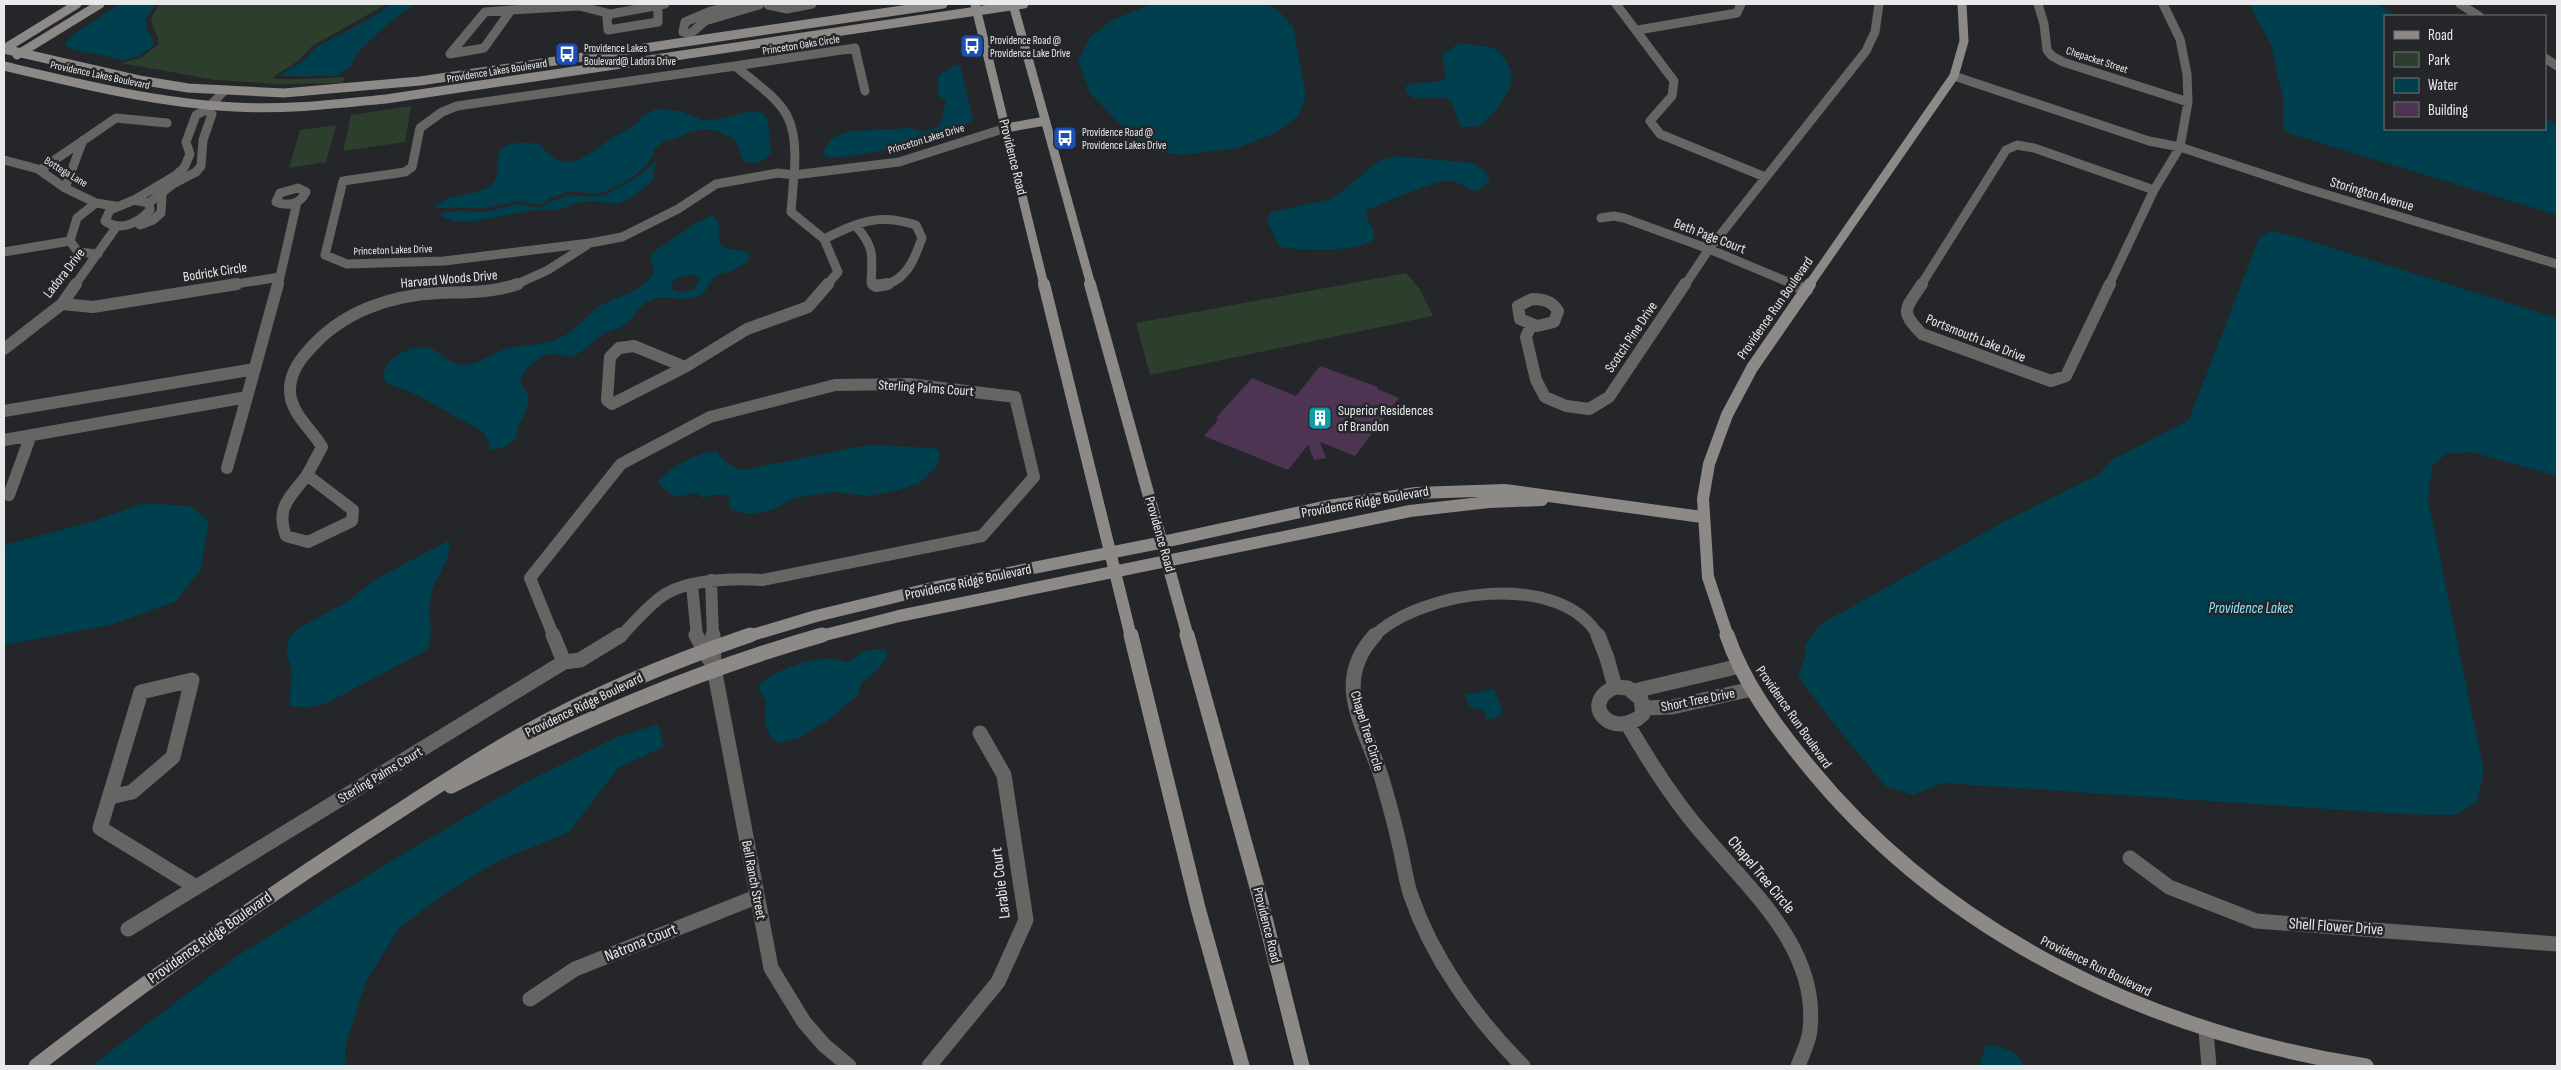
<svg xmlns="http://www.w3.org/2000/svg" width="2561" height="1070" font-family="'Sofia Sans Condensed',sans-serif">
<rect width="100%" height="100%" fill="#242629"/>
<path fill="#2b3f2c" d="M160 4H387L312 46 298 61 273 77 276 79C299 80 322 78 344 77L343 83 279 84 215 80 121 63 141 58 159 44C158 34 152 28 151 18Z
M411 106 405 142 343 151 351 115Z
M336 125 326 162 289 168 300 130Z
M1406 273 1419 288 1433 316 1150 375 1136 323Z"/>
<path fill="#003f4d" fill-rule="evenodd" d="M120 4H156L145 19C146 31 152 35 154 44L140 56 123 60 71 49 64 45 74 34Z
M392 4H414L389 23 357 53 350 67 336 76H278L302 62 315 48 371 18Z
M1152 4H1264L1277 9 1293 27 1306 96 1298 116 1275 133 1237 148 1181 155 1155 151 1130 135 1090 93 1078 61 1090 37 1112 20Z
M2249 4H2377L2396 16H2385V129H2545V117L2557 126V215L2291 134 2283 129V98L2271 45Z
M1460 43 1495 48 1504 57 1512 72 1510 88 1496 110 1481 126 1461 127 1451 101 1447 98H1414L1406 93V86C1419 80 1434 85 1446 78L1442 54Z
M960 65 973 120C947 139 862 157 828 158L822 153 832 138 850 131 911 128 921 132 940 126 946 101 938 96V77L951 67Z
M656 109 680 111 702 120 720 119 752 111 763 113 768 120 771 154 759 163 744 162 735 140C713 127 703 126 681 136 672 140 664 139 657 147 652 151 652 159 648 163 638 175 620 185 606 191 595 196 584 191 572 192 561 192 550 198 541 205L519 201 484 208H434C450 190 474 199 491 185 510 171 475 136 539 144 566 176 581 159 608 141 619 133 631 129 641 120L640 117Z
M1396 156 1473 163 1485 171 1490 180C1471 204 1466 179 1447 181 1430 182 1385 203 1367 210L1366 216 1374 231V240C1351 253 1308 250 1282 248L1277 243 1267 219 1271 212 1332 199 1379 161Z
M657 158 654 169V179L632 198 617 204 596 201 580 202 558 210H534L474 221 455 222 441 216V213L457 211 484 212 518 204 539 208 553 201 570 195 587 197 606 195 634 179 652 165Z
M713 215 718 221 720 245C729 252 740 247 749 254L748 262 731 271 717 275C710 281 708 290 700 295 684 304 667 293 651 300 639 305 636 315 627 323 620 330 611 329 603 334 593 341 586 350 575 355 567 358 564 355 557 354 541 351 523 369 520 382 522 386 526 390 527 393 533 408 516 423 516 438L505 447 491 450 488 448 489 442 482 431 415 394 387 383C374 369 401 350 415 348 438 343 445 365 463 365 478 365 492 353 506 349 524 344 545 346 562 337 576 330 585 317 597 308 614 296 637 295 650 278 656 272 652 264 650 256L652 253 696 223ZM691 274 699 279 695 289 681 293 671 288 674 279Z
M2270 231 2297 237 2557 318V476L2471 452 2446 454 2432 466 2428 499 2484 772 2477 801 2455 815 2402 814 1943 783 1913 795 1885 786 1827 715 1798 676 1806 654 1805 645 1821 624 1996 526 2098 475 2112 460 2189 420 2259 238Z
M868 445 934 448 939 451 940 457 936 467 920 483 895 491 867 496 834 492 794 498 772 510 757 513 745 514 730 508 729 497C719 491 712 496 702 498L697 493 674 497 658 483C663 470 703 449 717 452 724 462 731 467 743 470Z
M144 503 190 506 209 521 201 569 175 602 110 625 4 645V545L91 522Z
M449 540C449 546 449 554 447 559 442 572 433 582 431 596 427 615 435 632 427 650L325 704 307 708 290 706C288 690 297 671 286 656L289 638 297 629 345 603 376 579Z
M875 649H886L887 657 874 673 861 683 859 694 827 721 799 738 779 743 771 737 765 725 766 702 759 689 760 684C777 669 825 650 847 663L862 652Z
M1494 689 1503 711 1500 716 1487 720 1484 711 1470 707 1465 695Z
M658 724 664 747 619 767 569 832 498 861 447 892 400 927 366 981 345 1047 346 1066H91L237 956 408 851 522 784 615 738Z
M1986 1045C2000 1046 2019 1051 2024 1066H1979Z"/>
<path fill="#4d3453" d="M1320 366 1378 387 1377 389 1399 398 1355 456 1320 442 1326 458 1314 460 1308 445 1288 470 1204 436 1218 420 1216 418 1252 378 1296 396Z"/>
<g fill="none" stroke-linecap="round" stroke-linejoin="round">
<path stroke="#676564" stroke-width="9" d="M738 4 711 11 685 22 683 32 690 34 705 21 759 5
M1616 4 1674 81 1672 96 1650 121 1660 134 1765 177
M2038 4 2044 24 2047 50 2052 56 2063 62 2188 102
M2460 4 2479 16
M768 5 787 9 812 4
M511 10 484 48 450 54 485 12Z
M511 10 579 6 611 14 665 4
M611 14 607 18 608 30 658 22V6
M1638 30 1737 13 1741 4
M2545 58 2557 66
M735 66 855 48 865 91
M735 66C780 103 800 110 794 175L778 173 716 184 678 209 622 237 590 243 444 261 347 264 325 255 343 181 405 172 412 167 420 128 442 112 457 106Z
M1954 76 2149 141 2180 147 2305 188 2557 264
M4 160 38 169 65 188 96 203 115 206
M40 170 116 118 167 123
M794 175 791 212 824 239 838 272 827 285
M794 175 899 162 1006 128
M65 188 83 140
M298 188 306 192C300 204 288 207 276 202L280 193Z
M2154 190 2180 147 2188 102 2187 74 2180 39 2163 4
M134 200 176 175 184 168 190 154 186 142 196 115 206 110 224 91
M134 200 149 203 150 210C139 223 120 232 105 221L110 210Z
M96 203 77 218 70 241 78 252 98 254
M149 203 173 184 196 172 201 166 203 140 212 114 206 110
M1601 218 1614 216 1624 218 1709 249 1795 285
M140 225 153 220 161 213 162 194
M855 225C874 246 873 255 871 282L875 285
M824 239C859 222 877 213 916 225L922 238C915 258 906 282 882 285
M4 252 70 241
M280 277 297 202
M75 285 117 226
M229 285 280 277 278 285
M515 285 548 270 587 245
M1685 285 1709 249 1866 51 1875 32 1879 4
M1921 285 2006 150 2017 145 2034 148 2154 190 2109 285"/>
<path stroke="#676564" stroke-width="12" d="M873 284 876 286 888 284
M1792 284 1807 290
M1922 284C1905 310 1899 310 1922 334L2051 381 2066 376 2110 284
M1532 299C1543 299 1552 301 1558 311L1554 322 1537 326 1520 319 1518 306Z
M62 304 93 307 237 284
M1531 325 1526 337 1536 380 1545 397 1566 406 1589 409 1609 397 1685 284
M634 346 685 367 612 404 607 400 610 357 619 348Z
M4 349 62 304 76 284
M685 367 747 329 808 307 828 284
M4 411 255 369
M4 440 247 397 278 284
M227 468 247 397
M307 475 353 510 352 521 308 542 286 536C275 506 291 497 307 475Z
M307 475 322 447C313 431 296 418 291 399 287 381 296 364 308 351 341 312 390 295 439 293 467 292 492 293 518 284
M9 495 31 435
M711 580 713 637
M692 585 697 637
M554 637 530 578 621 464 710 417 835 385 909 384 1015 397 1034 477 982 536 762 580C734 578 685 579 661 597 646 608 633 624 620 637
M1373 637C1420 590 1561 569 1599 637"/>
<path stroke="#676564" stroke-width="15" d="M553 635 564 662 580 660 621 635
M696 635 709 659
M713 635 714 668 771 968 804 1022 824 1045 849 1066
M1375 635C1330 684 1366 727 1382 779 1389 803 1396 828 1401 852 1404 866 1406 880 1410 893 1432 958 1475 1018 1523 1066
M1598 635 1607 658 1615 687
M1615 687 1628 688 1641 699 1643 714C1614 742 1577 704 1615 687Z
M1634 691 1740 666
M1644 708 1672 707 1752 689
M1628 725C1650 763 1674 801 1703 834 1751 891 1819 949 1810 1030 1809 1042 1802 1055 1798 1066
M110 797 132 792 173 757 192 680 141 692 100 828 196 887
M2130 858 2169 887 2256 921 2557 944
M128 929 564 662
M530 999 575 969 756 897
M2206 1031 2209 1066
M929 1066 998 982 1026 920 1004 775 980 733"/>
<path stroke="#8c8987" stroke-width="9" d="M975 4 1044 285
M1013 4 1091 285
M4 49 139 80 188 88 284 93 420 81 943 4
M4 49 77 4
M17 55 100 4
M4 66C80 84 157 103 235 107 285 110 336 104 386 99L1024 4
M1006 128 1045 121
M1809 285 1954 76 1964 41 1962 4"/>
<path stroke="#8c8987" stroke-width="12" d="M1044 284 1131 637
M1090 284 1188 637
M746 637 816 616 928 589 1154 544 1328 506 1416 493 1505 490 1702 517
M817 637 899 616 1410 511 1489 502 1542 500
M1728 637 1708 577 1703 499 1709 464 1727 415 1752 368 1810 284"/>
<path stroke="#8c8987" stroke-width="15" d="M1131 635 1198 908 1242 1066
M1187 635 1260 898 1302 1066
M1727 635C1743 682 1774 724 1805 762 1944 935 2150 1032 2366 1066
M451 786C571 725 692 672 822 635
M36 1066C142 984 250 908 362 835 415 801 468 765 523 734 595 693 671 662 750 635"/>
</g>
<defs>
<g id="bus-square" transform="scale(1.25)"><rect x="-9" y="-9" width="18" height="18" rx="4" fill="#1a4fb4" stroke="#242629"/><path d="M-5-6H5V4H4V6H2V4H-2V6H-4V4H-5ZM-3.5-4V0h7V-4ZM-3.5 1.2v1.5H-2V1.2ZM2 1.2v1.5H3.5V1.2Z" fill="#fff"/></g>
<g id="building-square" transform="scale(1.25)"><rect x="-9" y="-9" width="18" height="18" rx="4" fill="#0f9aa8" stroke="#242629"/><path d="M-4-6H4V6H1V3H-1V6H-4ZM-2.5-4.3h1.7v1.8h-1.7ZM.8-4.3h1.7v1.8H.8ZM-2.5-1h1.7V.8h-1.7ZM.8-1h1.7V.8H.8Z" fill="#fff"/></g>
</defs>
<g fill-rule="evenodd">
<use href="#bus-square" x="972" y="46"/>
<use href="#bus-square" x="567" y="54"/>
<use href="#bus-square" x="1065" y="138"/>
<use href="#building-square" x="1320" y="418"/>
</g>
<g text-anchor="middle" dominant-baseline="central" stroke-width="5" stroke-linejoin="round" paint-order="stroke">
<g font-size="11" fill="#e8e9eb" stroke="#242629" text-anchor="start">
<text x="990" y="40">Providence Road @<tspan x="990" dy="13">Providence Lake Drive</tspan></text>
<text x="584" y="48">Providence Lakes<tspan x="584" dy="13">Boulevard@ Ladora Drive</tspan></text>
<text x="1082" y="132">Providence Road @<tspan x="1082" dy="13">Providence Lakes Drive</tspan></text>
</g>
<g font-size="11" fill="#e8e9eb" stroke="#242629">
<text transform="translate(801 45) rotate(-9)">Princeton Oaks Circle</text>
<text transform="translate(2097 60) rotate(18)">Chepacket Street</text>
<text transform="translate(497 71) rotate(-9)">Providence Lakes Boulevard</text>
<text transform="translate(100 75) rotate(12)">Providence Lakes Boulevard</text>
<text transform="translate(926 139) rotate(-17)">Princeton Lakes Drive</text>
<text transform="translate(66 172) rotate(31)">Bottega Lane</text>
<text transform="translate(393 250) rotate(-2)">Princeton Lakes Drive</text>
</g>
<g font-size="14" fill="#e8e9eb" stroke="#242629">
<text transform="translate(1013 157) rotate(76)">Providence Road</text>
<text transform="translate(2372 194) rotate(17)">Storington Avenue</text>
<text transform="translate(1710 236) rotate(21)">Beth Page Court</text>
<text transform="translate(215 272) rotate(-9)">Bodrick Circle</text>
<text transform="translate(64 273) rotate(-52)">Ladora Drive</text>
<text transform="translate(449 279) rotate(-5)">Harvard Woods Drive</text>
<text transform="translate(1775 308) rotate(-55)">Providence Run Boulevard</text>
<text transform="translate(1631 337) rotate(-56)">Scotch Pine Drive</text>
<text transform="translate(1976 338) rotate(22)">Portsmouth Lake Drive</text>
<text transform="translate(926 388) rotate(4)">Sterling Palms Court</text>
<text transform="translate(1365 502) rotate(-10)">Providence Ridge Boulevard</text>
<text transform="translate(1160 534) rotate(74)">Providence Road</text>
<text transform="translate(968 582) rotate(-12)">Providence Ridge Boulevard</text>
<text transform="translate(1698 700) rotate(-11)">Short Tree Drive</text>
<text transform="translate(584 705) rotate(-26)">Providence Ridge Boulevard</text>
<text transform="translate(1794 717) rotate(55)">Providence Run Boulevard</text>
<text transform="translate(1367 731) rotate(73)">Chapel Tree Circle</text>
<text transform="translate(380 775) rotate(-31)">Sterling Palms Court</text>
<text transform="translate(754 880) rotate(79)">Bell Ranch Street</text>
<text transform="translate(1267 925) rotate(76)">Providence Road</text>
<text transform="translate(2096 966) rotate(26)">Providence Run Boulevard</text>
</g>
<g font-size="14" fill="#e8e9eb" stroke="#242629" text-anchor="start">
<text x="1338" y="410">Superior Residences<tspan x="1338" dy="16">of Brandon</tspan></text>
</g>
<g font-size="15" font-style="italic" fill="#8de5fe" stroke="#242629">
<text x="2251" y="608">Providence Lakes</text>
</g>
<g font-size="16" fill="#e8e9eb" stroke="#242629">
<text transform="translate(1761 875) rotate(50)">Chapel Tree Circle</text>
<text transform="translate(1001 883) rotate(-97)">Larabie Court</text>
<text transform="translate(2336 927) rotate(4)">Shell Flower Drive</text>
<text transform="translate(210 938) rotate(-35)">Providence Ridge Boulevard</text>
<text transform="translate(641 943) rotate(-22)">Natrona Court</text>
</g>
</g>
<rect width="2561" height="1070" fill="none" stroke="#e8e9eb" stroke-width="10"/>
<rect x="2384" y="15" width="162" height="115" fill="#242629" stroke="#727477"/>
<rect x="2394" y="31" width="25" height="8" fill="#8c8987" stroke="#727477"/>
<text x="2428" y="40" font-size="15" fill="#e8e9eb">Road</text>
<rect x="2394" y="52" width="25" height="15" fill="#2b3f2c" stroke="#727477"/>
<text x="2428" y="65" font-size="15" fill="#e8e9eb">Park</text>
<rect x="2394" y="78" width="25" height="15" fill="#003f4d" stroke="#727477"/>
<text x="2428" y="90" font-size="15" fill="#e8e9eb">Water</text>
<rect x="2394" y="102" width="25" height="15" fill="#4d3453" stroke="#727477"/>
<text x="2428" y="115" font-size="15" fill="#e8e9eb">Building</text>
</svg>
